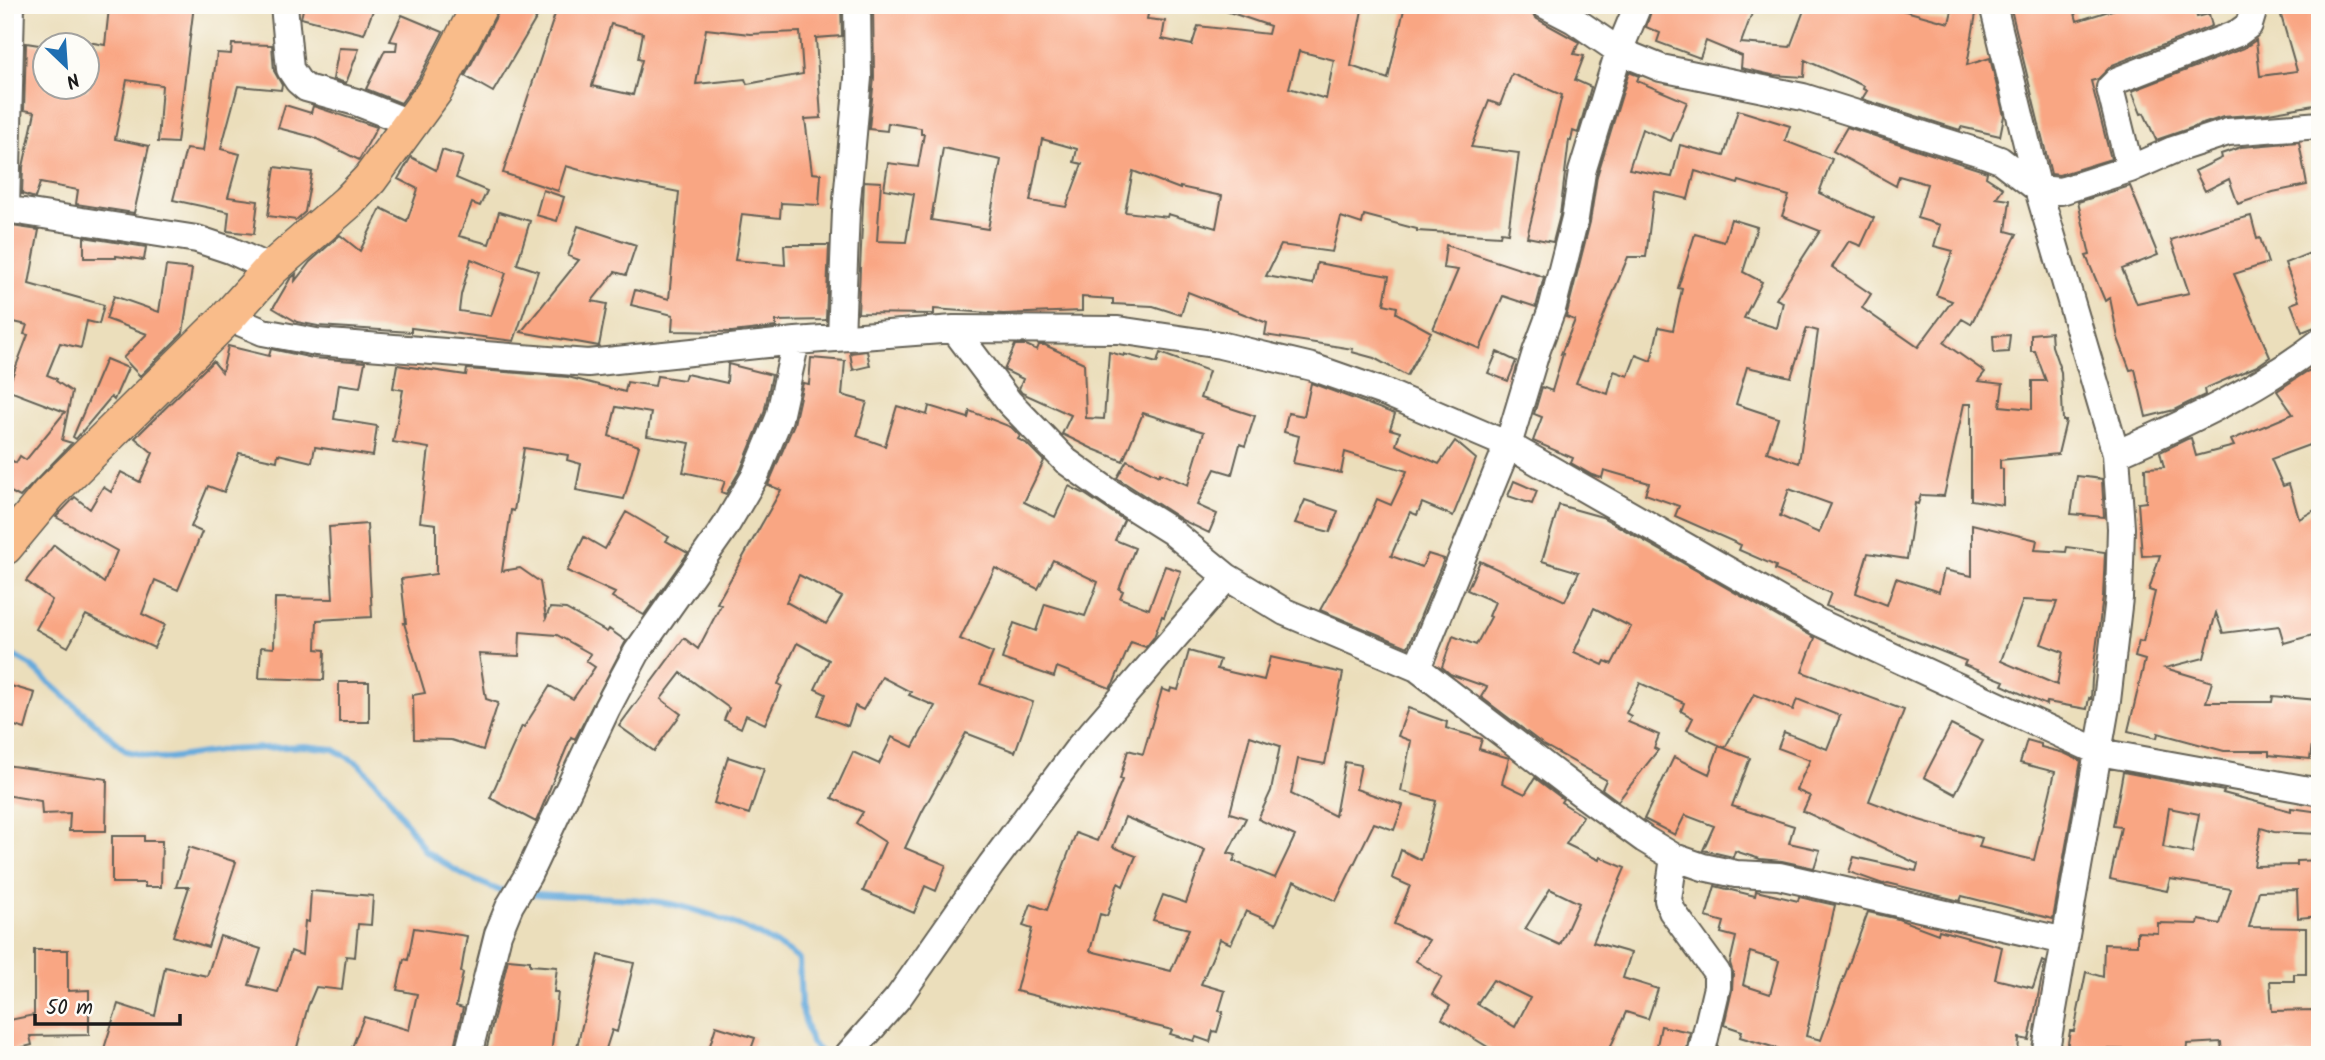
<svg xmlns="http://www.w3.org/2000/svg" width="2325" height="1060" font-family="Kalam,sans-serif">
<rect width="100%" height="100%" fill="#fdfcf7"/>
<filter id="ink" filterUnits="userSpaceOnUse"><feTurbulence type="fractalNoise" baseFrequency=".0143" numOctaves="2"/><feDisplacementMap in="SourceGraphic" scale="14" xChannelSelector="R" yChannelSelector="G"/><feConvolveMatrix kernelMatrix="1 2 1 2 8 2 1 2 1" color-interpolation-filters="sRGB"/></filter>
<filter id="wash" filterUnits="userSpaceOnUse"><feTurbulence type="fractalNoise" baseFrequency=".00686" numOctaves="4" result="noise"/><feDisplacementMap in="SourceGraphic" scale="28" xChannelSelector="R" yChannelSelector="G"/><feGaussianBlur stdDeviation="1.57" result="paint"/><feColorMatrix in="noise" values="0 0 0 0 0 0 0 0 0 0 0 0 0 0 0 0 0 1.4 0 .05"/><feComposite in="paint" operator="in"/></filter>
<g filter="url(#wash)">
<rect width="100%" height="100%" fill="#ebdebb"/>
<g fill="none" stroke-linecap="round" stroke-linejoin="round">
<path stroke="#67abdc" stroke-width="6" d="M5 651 31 666 126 751 163 759 225 750 305 746 333 749 358 763 386 793 425 851 465 876 498 890 510 891
M524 893C574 898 626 895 676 905 717 915 765 934 799 959L801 1006 811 1043 824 1055"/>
</g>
<g id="blocks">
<path fill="#f9a683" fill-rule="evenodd" d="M158 5H194L177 143 158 142 162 85 127 80 115 139 149 146 134 213 76 204 78 190 40 183 35 198 22 194 23 167 35 112 24 110 26 43 46 46V88L88 90V42L105 45 109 8 158 12Z
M304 5H375L364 34 301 18Z
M502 5H544L493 92 465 76Z
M558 5H841L842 36 816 38 821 118 805 119 812 173 821 174 819 205 781 203 780 218 742 214 735 260 785 265 784 245H829L826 320 776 321V327L732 332 672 331 673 315 631 305 635 290 669 299 679 192 611 179 566 166 558 191 503 173ZM611 24 643 33 638 59 642 60 633 95 592 86ZM706 29 750 34 800 32 803 74 747 84 745 79 696 84Z
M873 5H1073L1111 8V5H1150L1147 19 1165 21 1162 39 1192 45 1198 26 1268 34 1270 26 1217 8V5H1363L1351 66 1388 79 1405 5H1529L1531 13 1537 19 1579 42 1574 54 1584 56 1575 80 1591 87 1578 133 1573 131 1571 141 1569 140 1560 215 1553 242 1527 237 1562 95 1512 74 1500 105 1489 101 1471 147 1519 153 1508 233 1501 232 1500 236 1417 231V229L1364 215 1362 224 1341 217 1332 252 1281 245 1266 276 1313 284 1317 263 1389 276 1384 304 1397 307 1396 313 1431 332 1407 376 1374 358 1352 352 1353 349 1265 335 1267 323 1188 292 1181 315 1153 306 1113 304V299L1082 297V311L1003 314 934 309V314L858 313 864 181 881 182 877 241 906 242 914 194 884 189 888 163 918 167 924 134H921V128L888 123 887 131 869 129 874 78ZM1299 51 1334 60 1326 99 1289 88ZM1042 139 1077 149 1074 162 1082 164 1066 207 1030 201ZM943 148 1001 160 988 229 931 220ZM1133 171 1180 189V187L1222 196 1216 228 1168 214 1167 217 1125 212Z
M1653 5H1755L1741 43 1790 47 1806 5H1875L1890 11 1891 7 1949 23 1953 6 1977 8 1967 65 1990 58 2004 116 2000 136 1961 127 1960 130 1862 99 1867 91 1863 89 1864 86 1805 60 1804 77 1772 75 1741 68 1742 56 1706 41 1700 58 1657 42 1660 33 1646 27Z
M2010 5H2073L2077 21 2128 5H2194L2197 17 2209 14 2212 26 2112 65 2098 79 2091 81 2111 159 2059 175 2051 174Z
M2278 5H2318L2320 59 2315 60 2320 104 2263 114 2223 117 2156 140 2144 113 2141 114 2132 91 2244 48 2256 40 2260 76 2297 71Z
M402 15 443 32 419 78 401 103 366 89 385 50H396L397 42 390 41Z
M232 44 272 45 274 71 282 85 281 90 238 86 221 149 240 154 228 197 258 201 254 234 227 231 229 212 173 200 186 149 203 151 217 53 231 54Z
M339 48 359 49 346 83 333 79Z
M1629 72 1639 76 1637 81 1687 102 1671 141 1642 129 1629 169 1672 177 1680 145 1724 156 1738 110 1790 126 1785 141 1832 159 1819 193 1874 218 1861 246 1849 241 1832 267 1871 294 1862 308 1918 347 1952 301 1936 295 1953 251 1934 246 1940 225 1917 218 1927 184 1899 176 1896 186 1833 151 1847 127 1987 172 1986 177 2003 188 1996 198 2010 200 2006 231 2017 234 1971 324 1962 319 1944 343 1985 372 1978 381 2003 384 2000 406 2032 409V381H2046L2035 351H2031V334L2051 332 2052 346 2061 372 2063 421H2066L2058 454 2000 460V468L2003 469V505L1971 500V404H1964L1944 496 1921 495 1918 504 1915 503 1907 559 1868 553 1856 593 1887 605 1896 578 1939 592 1944 570 1972 576V524L2037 540 2035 550 2066 552 2067 547 2105 552 2103 597 2092 679 2091 699 2089 698 2087 709 2047 702 2046 705 2002 685 2004 681 1964 665 1966 661 1826 606 1831 593 1775 570 1776 566 1739 550 1741 545 1675 516 1679 506 1645 494 1649 483 1604 470 1602 478 1592 475 1571 463 1573 458 1533 441 1542 417 1534 414 1542 387 1552 391 1563 354H1561L1575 320 1566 317 1590 222 1597 176ZM1695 171 1738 184 1739 181 1789 196 1782 216 1820 231 1776 299 1783 302 1777 328 1744 318 1762 282 1743 272 1757 227 1731 219 1724 242 1695 234 1678 288 1682 289 1673 330 1659 327 1651 361 1636 355 1628 376 1614 371 1608 394 1576 383 1628 257H1646L1654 191 1688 199ZM1807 328 1818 331 1799 463 1767 452 1778 418 1736 404 1747 367 1791 377ZM1789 489 1831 504 1819 533 1780 516ZM2023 600 2057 602 2041 644 2063 652 2057 685 2001 661Z
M285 105 311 113 313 106 377 127 359 160 313 137 278 128Z
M2299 142 2307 185 2273 192 2238 204 2229 179 2205 191 2195 171 2222 158 2221 154 2241 147Z
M442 150 463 157 456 178 487 191 480 206 472 203 459 236 489 244 499 212 530 221 517 264 538 271 514 341 411 328V332L318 326 297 322 273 308 290 279 296 274 295 281 310 262 340 235 360 251 381 208 407 221 418 189 398 179 411 157 436 170ZM471 259 506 273 491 316 459 311 461 295Z
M275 167 312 172 305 212 296 220 268 216Z
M2130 186 2158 255 2122 269 2137 304 2189 293 2171 240 2214 225 2251 216 2257 239 2260 238 2268 263 2234 274 2270 357 2257 366 2204 389 2205 395 2188 403 2174 410 2146 417 2135 369 2130 370 2118 338 2110 298 2105 301 2086 256 2090 255 2078 202Z
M543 190 564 197 557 221 536 215Z
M5 225 39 230 29 284 104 305 99 324 87 321 81 348 60 343 47 375 57 379 56 381 72 392 62 440 72 443 20 497 5 489V457L16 463 20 456 26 460 65 412 7 390 28 335 24 334 27 325 5 320Z
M578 226 636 245 626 275 615 272 592 301 607 304 599 346 521 332 579 260 568 256Z
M84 237 146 247 144 260 116 256V258H84Z
M1446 245 1544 277 1536 307 1503 296 1480 349 1433 329 1458 270 1443 268Z
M2310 253 2320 277V325L2302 332 2291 304 2299 301 2285 263Z
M166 266 192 269 183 333 140 376 123 358 147 334 106 319 114 296 159 312Z
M2010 335 2008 352 1994 353 1993 336Z
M1015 345H1026L1037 350 1039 345H1045L1084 363 1086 418 1104 419 1109 352 1124 356V354L1157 363 1160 353 1209 371 1200 398 1255 416 1245 446 1240 444 1232 474 1215 469 1197 505 1217 514 1209 533 1184 521 1117 478 1127 460 1159 476 1160 473 1188 485 1204 432 1143 413 1123 461 1093 449 1062 434 1071 415 1022 393 1019 389 1023 379 1004 370Z
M228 346 269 356 271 349 313 358 365 362 360 387 339 384 334 419 377 426 373 456 315 447 312 462 278 454 277 461 239 453 224 492 208 486 191 527 202 532 178 590 155 580 142 614 165 625 154 648 86 615 68 647 36 629 52 600 26 581 54 545 104 583 117 551 56 517 75 497 90 509 103 487 111 492 121 472 140 482 153 453 135 438 213 361 222 372Z
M867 351 870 366 853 370 850 353Z
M1497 352 1516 361 1508 381 1488 373Z
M811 358 845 361 842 395 867 402 857 436 885 446 897 406 927 415 929 406 968 418 970 411 1011 427 1020 436 1018 439 1026 443 1044 461 1024 502 1055 517 1069 486 1083 493 1124 520 1115 540 1135 548 1119 589 1123 591 1120 598 1149 609 1165 566 1181 571 1164 617 1162 616 1154 637 1146 647 1131 642 1114 682 1110 688 1057 667 1054 677 1002 659 1014 623 1036 631 1045 604 1085 616 1098 582 1053 560 1038 589 995 568 960 639 993 653 980 684 1033 702 1015 752 966 733 922 812 905 848 946 865 936 891 925 886 914 913 863 891 885 842 856 823 863 812 832 798 853 752 879 764 892 737 913 747 935 706 909 695 911 692 882 677 863 710 855 706 848 726 818 715 826 694 815 689 829 660 797 643 778 684 782 686 765 724 746 715 741 728 724 720 729 708 681 673 661 699 681 714 654 751 619 726 684 638 698 649 721 605 717 603 781 490 768 485 794 424 803 383 809 384ZM799 575 842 597 826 624 786 602Z
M106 359 128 368 114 400 111 397 76 439 73 437Z
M728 364 772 375 764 413 741 469 726 494 721 492 725 481 683 472 690 443 647 436 651 413 616 407 609 436 639 446 624 499 576 490 581 464 567 460 568 455 524 448 514 511 511 510 502 571 520 568 540 582 546 618 550 608 566 609 607 632 609 629 626 641 575 739 571 737 536 822 490 798 522 726 524 727 550 686 573 699 595 667 586 661 591 654 557 635 520 632 519 656 479 654 486 699 498 703 483 750 451 740 414 739 413 695 425 693 404 623H406L401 579 436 574V524L420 522 429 448 393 442 403 390 393 388 397 365 466 375 467 369 568 377 625 392 627 382 655 386 657 376 684 380 686 374 727 383Z
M2320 366V441L2271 459 2283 486 2289 484 2299 519 2320 507V633L2284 643 2279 626 2223 633 2216 613 2204 658 2165 668 2212 682 2206 702H2272L2273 696 2318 700 2315 737H2313L2310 759 2269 755V751H2224L2158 733 2157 738 2128 731 2145 660 2135 657 2139 641 2143 642 2155 592 2149 590 2160 555 2142 556 2138 503 2146 502 2145 468 2164 467 2160 452 2187 439 2191 438 2196 456 2234 446 2231 440 2293 414 2277 391 2306 372Z
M1311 383 1395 414 1390 429 1400 432 1396 445 1439 464 1455 441 1476 459 1453 516 1422 503 1417 515 1410 512 1391 556 1422 567 1428 554 1444 559 1408 647 1320 610 1360 539 1377 499 1391 505 1407 471 1345 452 1341 473 1293 463 1299 436 1284 432 1288 413 1304 416Z
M2077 476 2102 479 2104 517 2071 514Z
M1514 481 1537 491 1532 504 1508 496Z
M1305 500 1338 511 1330 532 1295 523Z
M1559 505 1602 517 1815 638 1802 672 1904 710 1869 801 1919 820 1982 838 1979 847 2034 860 2055 772 2020 763 2027 740 2041 744V747L2064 753 2081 761 2053 919 1962 896 1960 901 1888 883 1883 884 1849 872 1854 857 1916 871 1918 864 1803 811 1810 796 1796 790 1810 760 1778 748 1784 732 1827 749 1840 716 1797 699 1793 710 1754 694 1725 748 1687 730 1693 718 1681 711 1684 703 1640 683 1626 713 1631 716 1628 722 1659 735 1654 748 1658 750 1618 801 1602 789 1606 780 1544 745 1481 697 1487 687 1450 674 1442 667 1453 636 1476 645 1491 617 1489 616 1495 602 1467 590 1480 561 1565 601 1579 572 1542 561ZM1594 608 1631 627 1612 664 1605 661 1603 665 1574 652Z
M626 512 669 537 666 541 688 553 644 615 612 597 615 593 567 571 584 537 605 549Z
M367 524 372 617 317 620 316 649 325 650 324 680 259 678 261 647 274 648 275 598 333 599 329 527Z
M1189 651 1220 660 1217 669 1264 680 1270 657 1343 673 1325 764 1298 759 1291 794 1335 816 1345 762 1361 765 1356 789 1403 805 1394 830 1374 823 1336 901 1294 881 1276 924 1246 911 1231 944 1220 939 1201 984 1225 991 1219 1011 1223 1012 1217 1032 1213 1031 1210 1042 1196 1037 1194 1041 1170 1034 1172 1030 1016 991 1032 929 1023 926 1031 904 1047 910 1076 833 1097 841 1122 780 1120 779 1128 750 1143 754 1162 689 1170 692 1171 688 1178 690ZM1250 736 1280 746 1271 791 1258 819 1295 836 1275 878 1233 861 1236 855 1228 853 1246 818 1230 813ZM1125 817 1205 850 1186 903 1163 895 1153 920 1189 929 1171 971 1090 951 1100 914 1107 916 1118 883 1123 886 1136 856 1113 847Z
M339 682H369V722H339Z
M11 686 35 693 25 729 5 723V704Z
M1408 708 1447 722 1446 728 1482 739 1479 749 1509 758 1502 783 1525 794 1535 778 1563 799 1561 802 1583 816 1566 844 1599 860 1600 857 1625 868 1593 942 1631 953 1623 978 1658 989 1648 1019 1626 1012 1607 1055H1501L1442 1019 1450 1006 1432 994 1442 977 1416 961 1429 940 1394 924 1410 886 1392 878 1401 850 1421 860 1436 801 1401 791 1411 741 1398 736ZM1550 889 1579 903 1560 945 1525 929ZM1493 980 1530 998 1515 1027 1477 1004Z
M1951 725 1983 741 1955 794 1924 777Z
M1719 746 1750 758 1732 806 1794 826 1789 843 1820 850 1814 868 1782 861 1760 859 1735 851 1733 857 1703 850 1714 826 1685 815 1675 835 1644 819 1674 757 1709 774Z
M728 757 764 769 749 814 714 803Z
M5 765 107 779 106 831H69L70 813 42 814 41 801 5 795Z
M2123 772 2224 791 2223 793 2291 811V808L2320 812V834L2274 832 2261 828 2254 866 2297 865V861L2320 860V916L2298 918 2297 890 2259 891 2249 927 2306 928V974H2294V981H2270L2272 1011 2317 1010 2315 1055H2222L2221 1042 2187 1044 2186 1055H2138V1050L2103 1049 2102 1055H2066L2070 1031H2074L2086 972 2103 977 2104 944 2137 945V932L2158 933V923L2198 924 2199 920 2220 924 2231 889 2170 879 2167 891 2110 879 2121 827 2113 826ZM2169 808 2199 814 2192 853 2163 847Z
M112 836H144V841H162L161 887H145V883H112Z
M189 847 236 862 208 947 173 936 189 887H176Z
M1715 886 1755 896 1756 891 1798 901 1799 897 1835 905 1806 1036 1821 1040 1868 912 1898 919 1938 934 1939 930 2002 947 1995 979 2033 988 2042 961 2045 962 2029 1040 2019 1038 2018 1055H1777L1779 1049 1740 1037 1742 1031 1724 1025 1732 990 1733 973 1730 963 1736 937 1721 933 1724 922 1706 917ZM1750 952 1779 961 1770 994 1743 985Z
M311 891 373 896 371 925 358 924 355 957 346 956 342 990 316 987 308 1006 295 1055H102L118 1004 155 1016 165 967 207 976 220 936 261 949 249 985 278 992 291 951 302 955 305 921 309 922Z
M414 928 467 936 461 972 463 973 456 1006 463 1008 452 1055H349L364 1017 409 1030 417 994 397 990 404 959 408 960Z
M34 950H68V991L89 990V1035L30 1036 32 1045 5 1052V1021L34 1015Z
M599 955 634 963 617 1032 612 1030 604 1055H575Z
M508 959 530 961V965L557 967 554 992H558L551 1055H485Z
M716 1026 755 1038 749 1055H707Z
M1661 1026 1690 1032 1686 1055H1655Z"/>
</g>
</g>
<g filter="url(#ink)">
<use href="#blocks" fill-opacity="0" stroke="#646054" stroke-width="2"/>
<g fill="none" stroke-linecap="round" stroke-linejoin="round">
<g stroke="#646054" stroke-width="30">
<path id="minor" d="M284 5 290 69 298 81 306 88 356 102 412 124
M1545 5 1574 20 1619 51 1661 68 1803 97 1984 154 2000 160 2038 189 2061 191 2130 169 2173 150 2228 132 2320 125
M1993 5 2038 189 2116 454 2121 528 2119 598 2107 701 2045 1055
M2130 169 2110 88 2118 80 2238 33 2249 25 2255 5
M5 209 197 239 230 250 271 269
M6 209 11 5
M228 317 263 332 316 342 588 363 796 341 954 329 1118 330 1220 345 1312 367 1389 394 1508 445 1818 622 2099 752 2320 792
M954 329 1009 402 1066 461 1109 492 1171 531 1227 577 1285 612 1417 668 1578 791 1644 839 1674 857 1703 867 1736 874 1779 876 2065 941
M841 337 846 211 858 78 857 5
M2116 454C2186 423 2258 390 2320 342
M1417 668 1508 445 1536 352 1552 309 1575 218 1582 172 1619 51 1638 5
M1674 857 1668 900 1672 911 1717 973V987L1701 1055
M468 1055 498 934 510 905 528 875 607 708 637 652 725 527 755 476 779 418 796 341
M848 1055 898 998 991 865 1080 746 1227 577"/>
</g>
<g stroke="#646054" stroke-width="38">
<path id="major" d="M5 547 49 494 228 317 271 269 348 202 370 179 436 89 480 5"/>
</g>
<use href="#minor" stroke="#fff" stroke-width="26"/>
<use href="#major" stroke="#f9bc8a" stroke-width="35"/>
</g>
</g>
<rect width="2325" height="1060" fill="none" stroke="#fdfcf7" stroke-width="28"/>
<g transform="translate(66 66) rotate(155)"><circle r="33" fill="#fdfcf7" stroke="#a3a29f" stroke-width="2"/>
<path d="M0-5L12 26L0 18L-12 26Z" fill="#1f6fb2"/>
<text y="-10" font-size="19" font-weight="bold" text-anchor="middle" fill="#1c1c1c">N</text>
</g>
<path d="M35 1014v10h145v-10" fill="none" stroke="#1c1c1c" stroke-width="3.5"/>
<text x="46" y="1014" font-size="21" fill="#1c1c1c" stroke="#fdfcf7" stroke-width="5" paint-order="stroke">50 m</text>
</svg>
